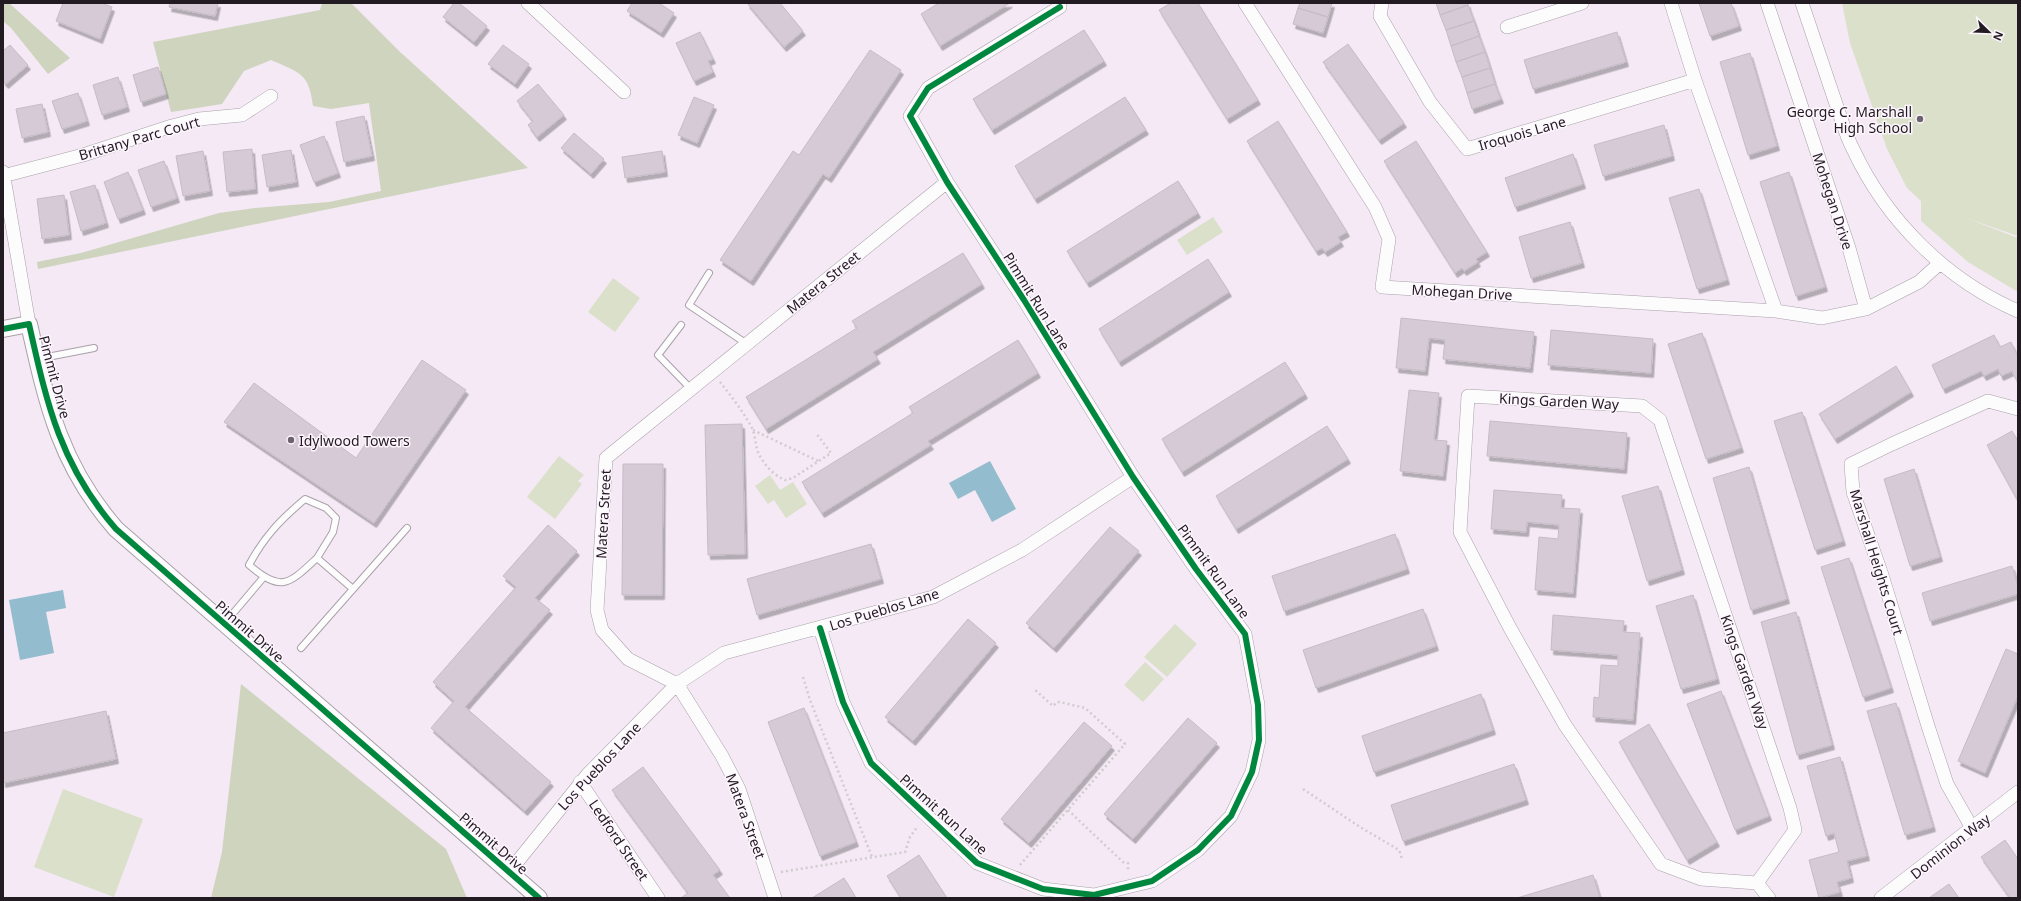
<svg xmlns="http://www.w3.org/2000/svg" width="2021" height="901" font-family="'Noto Sans',sans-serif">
<defs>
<filter id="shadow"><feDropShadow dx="2.5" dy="4.5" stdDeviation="0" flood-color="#0004"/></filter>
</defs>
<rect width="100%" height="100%" fill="#f4e9f4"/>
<path fill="#dae0ca" d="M1842 3H2018V236L1966 218 2018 238V292L1968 262 1921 221V201L1907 188 1887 149 1850 43Z
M1213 217 1223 232 1187 255 1177 240Z
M613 278 640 298 615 332 588 312Z
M559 456 584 475 578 481 582 484 555 519 527 497Z
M770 475 780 490 793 482 807 504 786 518 774 500 768 504 755 486Z
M1175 624 1197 644 1167 677 1144 657Z
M1145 662 1164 679 1143 702 1124 685Z
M63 789 143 819 114 897 34 867Z"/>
<path fill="#ced4be" d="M3 3H9L70 58 48 74 11 28 3 21Z
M322 3H351L399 51 528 168 38 269 37 262 81 253 219 213 255 208 329 202 381 191 369 103 331 109 313 106C309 73 300 73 271 60L244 71 222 104 171 112 153 42 320 10Z
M241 684 446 849 467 898H211L222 852Z"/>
<path fill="#93bcce" d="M990 461 1016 509 992 522 975 490 958 499 949 483Z
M63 590 66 608 46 612 54 653 20 660 9 600Z"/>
<path fill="#d7cad7" stroke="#c5bcc5" filter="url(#shadow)" d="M63 3H102L112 7 100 39 56 21Z
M170 3H218L215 16 169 7Z
M454 3H459L487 26 474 42 443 17Z
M632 3H659L674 13 661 33 627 11Z
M747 3H780L803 31 784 47Z
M939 3H1010L940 46 921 14Z
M1171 3H1198L1258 100 1227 119 1159 10Z
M1300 3H1332L1328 17 1298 8Z
M1436 3H1468V5L1440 15Z
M1699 3H1731L1739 26 1710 36Z
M1468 5 1474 21 1446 30 1440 15Z
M1298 8 1328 17 1323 33 1293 24Z
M1474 21 1479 36 1451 46 1446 30Z
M1084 30 1104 61 992 130 973 99Z
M700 32 713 59 708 61 713 72 694 81 676 43Z
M1617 32 1626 62 1533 89 1524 60Z
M1479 36 1485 52 1456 62 1451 46Z
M1348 44 1404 123 1379 140 1323 62Z
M10 45 28 65 6 84 3 81V51Z
M503 45 529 64 515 84 488 64Z
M870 50 901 70 829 178 823 174 751 281 720 260 793 151 799 155Z
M1485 52 1490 68 1462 77 1456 62Z
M1750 53 1777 146 1748 155 1720 62Z
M158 67 166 94 141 102 133 75Z
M1490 68 1495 84 1467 93 1462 77Z
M118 77 127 107 102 115 93 85Z
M538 84 564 115 537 137 528 125 533 121 517 101Z
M1495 84 1501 99 1472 109 1467 93Z
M78 93 87 121 62 129 52 101Z
M694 97 714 105 697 143 678 135Z
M1125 97 1146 130 1035 199 1015 166Z
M42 104 48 132 22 138 16 109Z
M364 116 372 156 344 162 336 122Z
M1278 121 1347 232 1338 237 1341 242 1325 252 1322 248 1316 251 1247 141Z
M1664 125 1672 156 1603 176 1594 145Z
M574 133 604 159 591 174 561 148Z
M324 136 338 173 314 182 300 145Z
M1416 141 1487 252 1476 259 1478 262 1464 271 1462 268 1455 273 1384 161Z
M252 149 255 189 227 192 223 152Z
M291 150 296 182 267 187 262 155Z
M203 151 210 191 183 196 176 156Z
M662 151 665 172 625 178 622 157Z
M1573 154 1583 184 1515 207 1505 178Z
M164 161 177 198 151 207 138 170Z
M128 172 143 210 118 219 104 182Z
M1789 172 1825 287 1796 296 1760 182Z
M1178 181 1198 213 1087 283 1067 251Z
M95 185 106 223 81 231 70 192Z
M1699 189 1727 280 1697 289 1669 198Z
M64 195 69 235 42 239 37 199Z
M1570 222 1582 263 1531 278 1519 237Z
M963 253 982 284 873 352 878 359 766 429 746 397 857 328 852 321Z
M1208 259 1229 292 1119 362 1099 329Z
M1401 318 1534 332 1530 368 1443 359 1445 340 1429 338 1425 371 1396 368Z
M1551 330 1653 339 1651 373 1548 365Z
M1702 333 1741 448 1706 459 1668 344Z
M1994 335 2000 347 2011 342 2018 357V378L2016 379 2012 371 2001 376 1998 369 1984 376 1981 371 1943 389 1932 365Z
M1018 340 1038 373 928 441 931 445 822 513 802 482 913 413 909 407Z
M422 360 466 390 374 523 224 422 254 383 356 458Z
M1285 362 1305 394 1182 472 1162 439Z
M1896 366 1911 392 1835 439 1819 414Z
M1409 390 1439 393 1434 440 1447 441 1443 476 1400 471Z
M1802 412 1843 541 1815 550 1774 421Z
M1490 421 1627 433 1624 469 1487 456Z
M742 424 745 554 708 555 705 425Z
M1327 426 1348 459 1236 529 1216 496Z
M2012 431 2018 441V501L1987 445Z
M623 464H663L662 595H622Z
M1749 467 1787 599 1751 610 1713 478Z
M1914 469 1940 557 1910 566 1884 479Z
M1658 486 1682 570 1647 581 1622 496Z
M1494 490 1562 495 1561 508 1580 509 1573 593 1535 590 1539 537 1558 539 1559 525 1527 522 1526 532 1491 529Z
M548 525 577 551 535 598 550 610 465 707 551 782 525 811 431 728 454 701 433 682 516 587 503 576Z
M1110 527 1139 551 1054 648 1026 623Z
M1395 534 1407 569 1284 611 1272 576Z
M871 544 881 579 757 615 747 579Z
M1849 558 1891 688 1863 697 1821 567Z
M2012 566 2018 586V594L1930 621 1922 593Z
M1693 595 1717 679 1681 689 1656 606Z
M1423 609 1436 646 1316 688 1303 650Z
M1796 612 1832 745 1797 755 1761 622Z
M1553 615 1624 621 1623 632 1640 633 1633 720 1593 717 1594 697 1599 698 1601 665 1618 666V655L1551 650Z
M968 619 996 643 913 741 885 717Z
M2006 649 2018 654V696L1985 773 1958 761Z
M1721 691 1769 816 1735 830 1687 704Z
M1481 694 1493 730 1374 772 1362 736Z
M1896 703 1933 827 1905 835 1867 711Z
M804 708 856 842 820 856 768 722Z
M106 711 116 759 3 783V733Z
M1188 718 1217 743 1133 839 1104 814Z
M1084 722 1112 746 1029 843 1001 819Z
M1649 724 1717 842 1687 860 1619 742Z
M1840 757 1867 856 1847 861 1851 878 1837 882 1840 892 1819 898 1809 860 1839 852 1834 833 1826 836 1807 766Z
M1514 764 1526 800 1403 841 1391 805Z
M643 767 720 870 713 875 730 898H681L688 893 612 790Z
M2005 840 2018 859V898H2010L1981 857Z
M919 855 947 898H901L887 876Z
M1593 875 1600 898H1517Z
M844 878 856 898H812Z
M1949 884 1959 898H1929Z"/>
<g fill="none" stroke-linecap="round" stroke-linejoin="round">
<g stroke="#a9a1a9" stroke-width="8">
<path id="service" d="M709 273 689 305 747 344
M681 325 658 355 691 389
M37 359 94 348
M317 558 333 532 336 518 326 508 305 499C280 520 264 537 249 565 282 593 289 584 317 558L353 589
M224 624 263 578
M301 648 407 528"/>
</g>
<g stroke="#a9a1a9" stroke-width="14">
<path id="minor" d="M528 3 624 92
M1245 3 1375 207 1389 239 1382 287 1776 311 1822 318 1866 309
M1382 3 1380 16 1430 102 1467 149 1695 80
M1671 3 1695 80 1776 311
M1767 3 1849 248 1866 309 1919 282 1940 263
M1802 3C1813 36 1824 68 1835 101 1841 117 1845 134 1853 149 1886 220 1946 280 2018 311
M1507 27 1582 3
M3 172 29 324
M3 176 83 155 172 126 199 119 242 115 271 96
M1468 396 1642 406 1660 420 1790 808 1795 830 1757 883 1701 879 1661 864 1565 725 1510 628 1460 532Z
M820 628 843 702 871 763 977 863 1043 889 1094 895 1152 881 1198 850 1231 816 1252 772 1259 740 1258 705 1245 634 1196 569 1133 477 1024 300 947 182 910 116 928 88 1060 7
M580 782 658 898
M1972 828 1947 784 1928 726 1882 575 1853 492 1851 464 1892 444 1988 401 2018 409
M509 872 588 774 677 684 724 653 933 597 1022 550 1133 477
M1757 883 1769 898
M775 898 739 789 722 756 677 684 628 659 602 630 597 610 606 458 947 182
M1881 898 2018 792"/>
</g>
<g stroke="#a9a1a9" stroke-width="18">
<path id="tertiary" d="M3 329 29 324C47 404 60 465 116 529L539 898"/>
</g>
<path stroke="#d0cccf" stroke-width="2.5" stroke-dasharray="2 3" stroke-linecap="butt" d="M720 382C731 396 743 411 752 428 755 434 755 442 757 449 761 462 773 475 785 480L793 478 831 453 816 433
M753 430 818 461
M803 677 810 700 872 857
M1303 789 1360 827 1399 850 1402 859
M1068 810 1123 862 1128 863V872
M1020 865 1125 744 1085 708 1060 702H1057L1053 706 1034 689
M781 872 905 852 910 837 918 826"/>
<use href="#service" stroke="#fdfcfd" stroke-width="6"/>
<use href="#minor" stroke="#fdfcfd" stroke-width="13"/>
<use href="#tertiary" stroke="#fdfcfd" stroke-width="16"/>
<g stroke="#fef6fe" stroke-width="8">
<path id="cycleway" d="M3 329 29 324C47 404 60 465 116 529L539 898
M820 628 843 702 871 763 977 863 1043 889 1094 895 1152 881 1198 850 1231 816 1252 772 1259 740 1258 705 1245 634 1196 569 1133 477 1024 300 947 182 910 116 928 88 1060 7"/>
</g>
<use href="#cycleway" stroke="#00873e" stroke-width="6"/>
</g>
<g fill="#6c636c" stroke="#fef6fe" stroke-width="1.5">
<circle cx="1920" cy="119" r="4"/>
<circle cx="291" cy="440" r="4"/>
</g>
<g text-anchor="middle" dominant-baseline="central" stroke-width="3" stroke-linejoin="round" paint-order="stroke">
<g font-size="14" fill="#231b22" stroke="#fef6fe" text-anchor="end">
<text x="1912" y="111">George C. Marshall<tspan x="1912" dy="16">High School</tspan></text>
<text x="299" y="440" text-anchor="start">Idylwood Towers</text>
</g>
<g font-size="14" fill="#231b22" stroke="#fef6fe">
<text transform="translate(1522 133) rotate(-16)">Iroquois Lane</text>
<text transform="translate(139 138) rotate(-16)">Brittany Parc Court</text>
<text transform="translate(1833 201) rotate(72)">Mohegan Drive</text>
<text transform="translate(823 282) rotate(-39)">Matera Street</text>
<text transform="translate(1462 292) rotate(3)">Mohegan Drive</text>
<text transform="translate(1037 301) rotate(58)">Pimmit Run Lane</text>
<text transform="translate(55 377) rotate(75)">Pimmit Drive</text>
<text transform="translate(1559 401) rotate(3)">Kings Garden Way</text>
<text transform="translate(603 514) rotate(-87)">Matera Street</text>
<text transform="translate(1877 562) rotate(73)">Marshall Heights Court</text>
<text transform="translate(1214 571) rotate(54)">Pimmit Run Lane</text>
<text transform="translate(884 609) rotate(-17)">Los Pueblos Lane</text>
<text transform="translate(250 631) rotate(41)">Pimmit Drive</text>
<text transform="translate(1745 672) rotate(71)">Kings Garden Way</text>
<text transform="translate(599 766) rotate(-47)">Los Pueblos Lane</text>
<text transform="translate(944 814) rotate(42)">Pimmit Run Lane</text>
<text transform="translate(746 816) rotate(70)">Matera Street</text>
<text transform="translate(619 840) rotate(56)">Ledford Street</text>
<text transform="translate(494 843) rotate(41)">Pimmit Drive</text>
<text transform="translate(1950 846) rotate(-38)">Dominion Way</text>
</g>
</g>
<rect width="2021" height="901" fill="none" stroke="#231b22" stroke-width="8"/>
<g transform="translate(1989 32) rotate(113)" stroke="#fef6fe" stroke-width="3" paint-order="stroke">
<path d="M0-3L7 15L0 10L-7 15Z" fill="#231b22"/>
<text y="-6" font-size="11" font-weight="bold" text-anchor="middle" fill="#231b22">N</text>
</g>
</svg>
